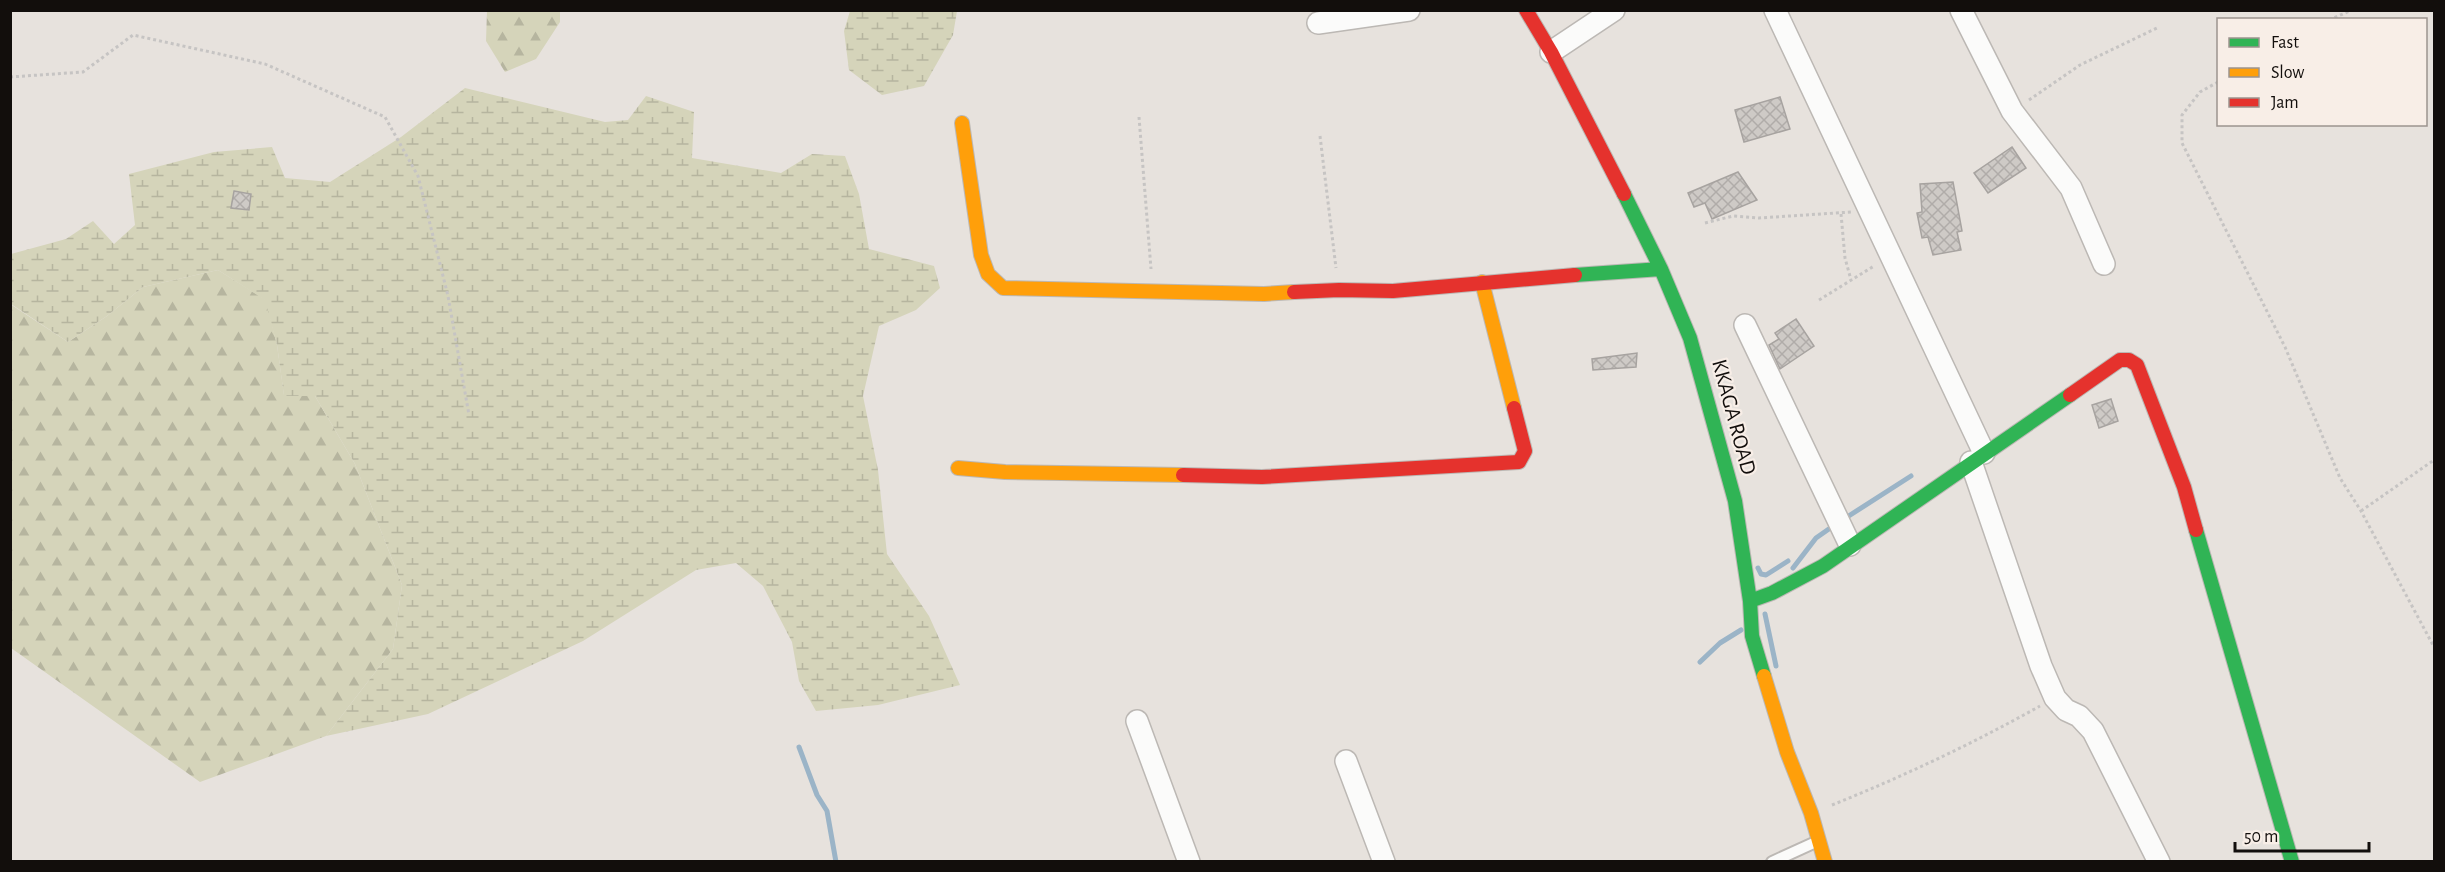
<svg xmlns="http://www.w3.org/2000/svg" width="2445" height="872" font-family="'Alegreya Sans',sans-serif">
<defs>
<pattern id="forest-firs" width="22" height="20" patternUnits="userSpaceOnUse" patternTransform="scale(1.5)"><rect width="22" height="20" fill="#d5d4ba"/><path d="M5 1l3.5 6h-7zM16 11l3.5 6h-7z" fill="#b6b59f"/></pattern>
<pattern id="wetland-marsh" width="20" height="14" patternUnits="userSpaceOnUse" patternTransform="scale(1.5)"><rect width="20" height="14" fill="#d5d4ba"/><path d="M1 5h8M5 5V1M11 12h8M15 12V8" fill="none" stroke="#b6b59f"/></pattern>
<pattern id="building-cross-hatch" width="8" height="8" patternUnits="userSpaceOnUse" patternTransform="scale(1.5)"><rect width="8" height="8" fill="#cecac6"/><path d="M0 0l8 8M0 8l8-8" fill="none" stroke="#b0aca9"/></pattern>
</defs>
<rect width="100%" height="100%" fill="#e7e2dd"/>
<path fill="url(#forest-firs)" d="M487 11H560V22L536 59 505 72 486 41Z
M218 270 266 300 277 345 284 395 315 396 355 464 402 585 393 649 326 736 200 782 11 648 10 304 68 342 107 316 143 287Z"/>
<path fill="url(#wetland-marsh)" d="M850 11V10L957 11 953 35 924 86 882 95 849 70 844 31Z
M465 88 605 122 628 120 646 96 694 112 692 158 781 173 812 154 845 156 859 194 869 249 934 266 940 288 916 310 879 326 863 396 878 470 887 554 929 616 960 685 878 705 816 711 799 681 792 642 763 586 736 563 696 570 583 641 428 714 326 736 393 649 402 585 355 464 315 396H284L277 345 265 300 218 270 143 287 107 316 68 342 11 304V254L66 239 93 221 114 244 135 225 129 174 214 152 272 147 285 178 330 182 401 137Z"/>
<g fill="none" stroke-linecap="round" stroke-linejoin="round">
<path stroke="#9bb4c7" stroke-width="5" d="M1844 519 1911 476
M1758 568 1761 574 1766 575 1788 561
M1793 568 1816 538 1836 524
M1765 614 1776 666
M1700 662 1720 643 1741 630
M799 747 817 795 827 811 836 862"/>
</g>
<path fill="url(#building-cross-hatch)" stroke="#a7a3a0" stroke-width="1.5" d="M1780 97 1790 129 1744 142 1735 110Z
M2012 147 2026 168 1988 193 1974 173Z
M1738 172 1757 200 1712 219 1705 203 1694 207 1688 193Z
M1953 182 1962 231 1957 232 1961 250 1933 255 1928 237 1922 238 1917 213 1922 212 1920 184Z
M234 191 251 194 249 210 231 208Z
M1796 319 1814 346 1780 369 1769 345 1779 339 1775 333Z
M1637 353 1636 367 1593 370 1592 359Z
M2111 399 2118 421 2099 428 2092 405Z"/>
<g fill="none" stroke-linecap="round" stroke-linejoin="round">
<g stroke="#bcb8b4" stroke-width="14">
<path id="lane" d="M1772 862 1818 841"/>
</g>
<g stroke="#bcb8b4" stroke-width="24">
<path id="street" d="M1775 10 1984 453
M1961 10 2012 111 2071 188 2104 264
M1318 23 1409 10
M1551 52 1614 10
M1745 325 1850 545
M1971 462 2041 666 2055 698 2066 710 2079 716 2093 731 2159 862
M1137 721 1189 862
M1346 761 1384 862"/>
</g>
<g stroke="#bcb8b4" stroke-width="16">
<path id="fast" d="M1624 194 1661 269 1690 338 1735 501 1750 601 1752 636 1764 676
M1575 275 1661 269
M2196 530 2292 862
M1750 601 1772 593 1823 566 2070 395"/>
</g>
<g stroke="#bcb8b4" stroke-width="16">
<path id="slow" d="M962 123 981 255 988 274 1003 288 1264 294 1294 292
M1482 282 1514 408
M958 468 1005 472 1183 475
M1764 676 1787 752 1811 813 1825 862"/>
</g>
<g stroke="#bcb8b4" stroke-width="16">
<path id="jam" d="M1526 10 1551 52 1624 194
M1294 292 1339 290 1393 291 1575 275
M2070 395 2120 360H2129L2137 365 2184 487 2196 530
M1183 475 1262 477 1519 462 1525 451 1514 408"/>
</g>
<path stroke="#c6c4c3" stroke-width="3" stroke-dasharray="3 3" stroke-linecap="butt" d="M2329 20 2352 10
M10 77 83 72 133 35 265 64 385 117 418 176 448 296 469 415
M2218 82 2200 92 2182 115V143L2285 347 2340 478 2361 511 2434 647
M2029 100 2080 65 2159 27
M1139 117 1151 269
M1320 136 1336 268
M1841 214 1845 258 1851 280
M1705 223 1733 216 1759 218 1851 212
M1819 300 1874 266
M2361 511 2434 460
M1832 805C1904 776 1972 744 2040 706"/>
<use href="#lane" stroke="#fbfbfa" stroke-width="10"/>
<use href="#street" stroke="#fbfbfa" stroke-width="21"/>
<use href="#fast" stroke="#30b455" stroke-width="14"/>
<use href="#slow" stroke="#ff9f0a" stroke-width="14"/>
<use href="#jam" stroke="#e5322d" stroke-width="14"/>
</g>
<g text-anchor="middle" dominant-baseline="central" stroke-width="4.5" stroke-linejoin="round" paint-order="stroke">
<g font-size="22" fill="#120e0c" stroke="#f8eee7">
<text transform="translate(1734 417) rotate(75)">KKAGA ROAD</text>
</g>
</g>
<rect width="2445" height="872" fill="none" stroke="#120e0c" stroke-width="24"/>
<rect x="2217" y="18" width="210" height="108" fill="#f8eee7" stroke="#9c948f" stroke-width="1.5"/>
<rect x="2229" y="38" width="30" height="9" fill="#30b455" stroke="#9c948f" stroke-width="1.5"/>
<text x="2271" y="48" font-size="18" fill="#120e0c">Fast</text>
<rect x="2229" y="68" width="30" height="9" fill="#ff9f0a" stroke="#9c948f" stroke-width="1.5"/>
<text x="2271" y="78" font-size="18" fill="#120e0c">Slow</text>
<rect x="2229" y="98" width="30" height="9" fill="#e5322d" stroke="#9c948f" stroke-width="1.5"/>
<text x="2271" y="108" font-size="18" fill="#120e0c">Jam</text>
<path d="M2235 842v9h134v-9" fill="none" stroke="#120e0c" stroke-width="3"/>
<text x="2244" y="842" font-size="18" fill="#120e0c" stroke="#f8eee7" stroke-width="4.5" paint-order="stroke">50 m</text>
</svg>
